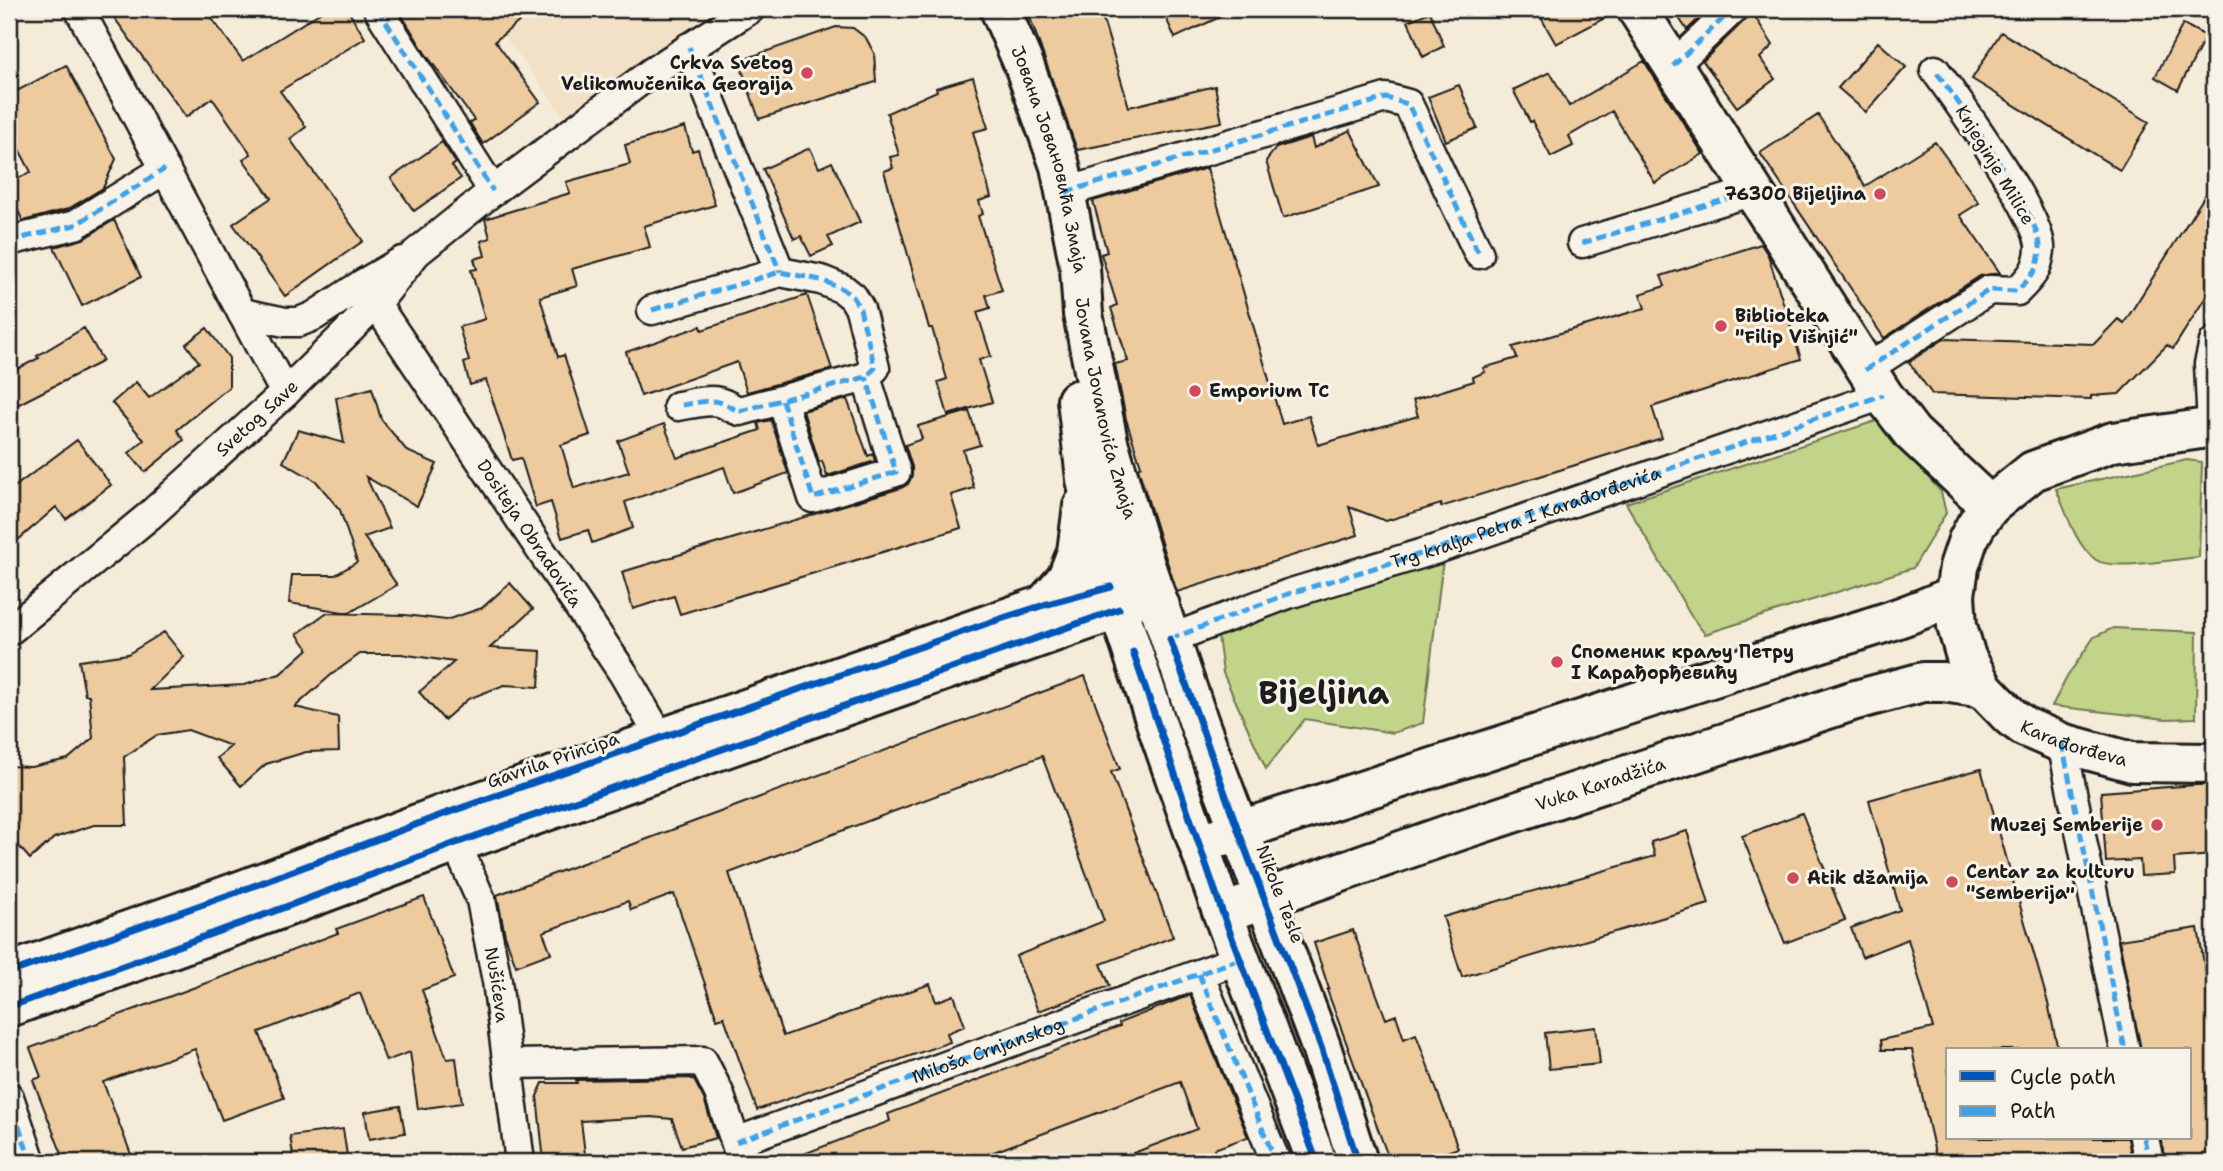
<svg xmlns="http://www.w3.org/2000/svg" width="2223" height="1171" font-family="'Shantell Sans',sans-serif">
<rect width="100%" height="100%" fill="#f5ebd9"/>
<filter id="ink" filterUnits="userSpaceOnUse"><feTurbulence type="fractalNoise" baseFrequency=".0143" numOctaves="2"/><feDisplacementMap in="SourceGraphic" scale="14" xChannelSelector="R" yChannelSelector="G"/><feConvolveMatrix kernelMatrix="1 2 1 2 8 2 1 2 1" color-interpolation-filters="sRGB"/></filter>
<g filter="url(#ink)">
<path fill="#f3e1c7" d="M485 9H714L565 118Z
M1173 1064 1197 1129 1155 1145 1161 1162H967L1161 1089Z"/>
<path fill="#c1d489" stroke="#6e7852" stroke-width="2" d="M1879 420 1941 492 1946 513 1913 568 1705 634 1691 616 1626 503Z
M2187 460 2202 462 2199 557C2178 559 2112 571 2096 560 2075 545 2066 511 2056 489Z
M1443 560 1423 723 1393 733 1305 719 1266 769 1223 673 1217 629Z
M2113 628 2197 632 2196 718 2166 719 2052 706 2067 677 2094 637Z"/>
<path fill="#edcb9e" stroke="#1c1c1c" stroke-width="2" d="M108 9H205L243 61 326 9H347L365 38 280 91 306 127 290 139 363 241 285 296 233 224 271 198 243 159 251 154 212 98 186 117Z
M398 9H535L495 41 540 102 483 144 470 123 474 120 425 53Z
M1027 9H1100L1129 107 1215 86 1222 122 1077 150Z
M1162 9H1237L1175 38Z
M1536 9H1615L1616 12 1556 44Z
M1673 9H1709L1687 30Z
M1750 9 1773 45 1760 58 1775 79 1737 107 1703 61 1744 21Z
M1430 12 1444 46 1423 57 1408 21Z
M2183 24 2206 36 2178 90 2155 77Z
M836 27 853 28 866 38 874 53 876 82 759 119 739 61Z
M2001 32 2149 122 2120 170 1972 79Z
M1878 42 1906 67 1866 112 1838 88Z
M1644 61 1703 154 1655 183 1612 111 1569 136 1573 146 1551 157 1532 121 1530 122 1513 90 1550 72 1569 106Z
M66 65 116 159 103 188 68 209 23 221 9 193V183L31 172 9 130V95Z
M973 77 988 128 973 132 991 197 979 201 983 214 978 216 1002 290 986 295 990 308 977 312 991 356 979 360 992 402 948 415 938 382 947 379 932 328H929L884 171 893 168 890 157 899 155 887 113 937 91 936 88Z
M1459 85 1477 128 1446 141 1428 97Z
M1818 115 1865 186 1935 142 1979 203 1960 215 2000 273 1980 276 1884 338 1760 153Z
M685 127 692 151 698 149 715 205 644 226 650 247 572 269 577 286 540 297 558 357 564 355 590 435 561 445 574 488 629 472 618 441 664 424 677 458 760 430 758 423 771 420 788 473 733 493 724 467 625 502 633 528 592 543 588 530 562 538 551 502 536 507 521 458 512 460 486 380 470 385 464 363 469 361 459 327 485 319 471 270 477 269 474 259 485 256 481 241 490 238 485 219 570 193 566 182 630 164 625 145Z
M1350 130 1379 187 1283 218 1266 161 1276 148 1311 137 1314 148Z
M442 142 456 163 452 166 461 178 414 211 391 178Z
M810 148 819 168 832 162 860 222 828 237 833 246 811 256 801 236 794 239 763 169Z
M1207 168 1282 424 1309 416 1318 445 1418 416 1413 400 1474 381 1473 377 1485 372 1483 368 1517 358 1513 347 1645 308 1640 294 1665 286 1661 276 1761 244 1768 255 1801 359 1652 407 1662 438 1441 507V504L1386 521 1349 507 1358 535 1177 592 1163 549 1138 468 1141 466 1126 419 1115 364 1128 361 1111 308 1117 305 1101 254 1107 252 1093 201Z
M2214 181V284L2173 349 2167 345 2119 394 2091 396V399L1932 394 1909 362 1944 339 2094 344 2118 319 2124 323Z
M114 220 141 277 82 306 54 247 83 239Z
M807 295 832 369 747 392 737 362 641 396 626 352 701 326 702 330Z
M84 328 103 361 9 409V373L39 358 37 356Z
M207 328 229 358V387L177 430 184 440 145 472 129 453 144 440 112 403 136 382 149 398 199 362 186 344Z
M372 388 381 419 407 451 437 464 417 506 366 477 390 528 364 537 397 585 349 613 289 603 292 575H335L357 562 340 510 316 481 283 462 298 430 344 443 336 398Z
M847 399 868 456 873 454 875 461 827 476 822 461 819 462 803 411Z
M969 411 980 445 963 450 974 488 951 495 961 528 680 614 674 596 633 609 622 572 901 488 908 484 912 476V467L905 445 922 439 918 426Z
M77 440 111 485 66 519 56 507 9 548V491Z
M510 583 533 609 490 648 541 651 539 687 504 685 468 699 444 720 419 692 454 662 401 654H360L331 675 295 707 338 717 339 751 306 752 266 764 241 786 217 758 231 746 188 730 157 735 124 757 127 825H94L54 838 30 859 9 835V766L31 767 68 759 93 738 89 695H85L79 661 128 654 164 632 184 657 150 690 244 685 280 674 308 649 297 634 326 613 405 615 446 620 482 608Z
M1085 676 1120 769 1111 772 1173 937 1101 964 1110 986 1038 1011 1016 956 1104 921 1042 756 729 873 783 1036 930 984 936 1002 954 995 965 1026 947 1033 950 1042 757 1110 724 1017 717 1019 674 894 631 910 628 901 543 932 551 953 516 966 505 935 497 895Z
M1981 769 2048 1003 2058 1050H1948V1138H2128L2132 1162H1937L1912 1050H1882L1881 1040 1933 1028 1908 939 1862 957 1851 928 1900 910 1869 800Z
M2196 785H2207L2208 795H2214V855L2174 858 2175 874 2141 876 2140 860 2106 862 2101 792Z
M1802 813 1845 920 1785 943 1742 836Z
M1687 831 1709 904 1462 977 1443 917 1655 856 1651 842Z
M424 897 454 978 422 990 447 1059 456 1058 462 1103 418 1109 410 1052 386 1061 360 993 259 1032 284 1098 222 1120 195 1049 103 1082 134 1162H65L33 1080 41 1077 30 1048 236 972 338 933 336 929Z
M2198 928 2209 994H2207L2214 1026V1162H2165L2161 1138H2190V1050H2141L2119 940Z
M1353 930 1386 1019 1396 1015 1404 1039 1416 1034 1458 1148 1419 1162H1390L1327 990 1329 989 1314 943Z
M1190 995 1248 1137 1214 1149 1219 1162H1115V1160L1197 1129 1180 1082 967 1162H789L788 1160 890 1121 888 1114 1120 1026 1119 1023Z
M1596 1027 1600 1064 1549 1069 1545 1033Z
M690 1078 694 1080 704 1099 716 1138 682 1147 672 1119 651 1117 581 1121 586 1162H544L537 1096 543 1083H577L576 1080Z
M400 1106 405 1133 369 1139 365 1112Z
M343 1129 348 1162H294L290 1136Z"/>
<g fill="none" stroke-linecap="round" stroke-linejoin="round">
<g stroke="#1c1c1c" stroke-width="33">
<g id="street">
<path d="M79 9 285 393"/>
<path d="M378 9 493 191"/>
<path d="M689 47 780 272"/>
<path d="M1673 66 1733 9"/>
<path d="M1066 192 1386 98 1408 104 1479 254"/>
<path d="M9 241 75 225 165 169"/>
<path d="M1582 243 1753 191"/>
<path id="s1" d="M376 304 623 673 671 756"/>
<path d="M652 310 780 272 821 280 843 289 853 297 860 309 875 368 866 377 740 411C732 409 727 404 719 402 707 399 690 404 678 406"/>
<path d="M242 313 285 322H299L314 316 364 283 402 261"/>
<path d="M1865 370 1989 290 2017 291C2031 277 2038 270 2040 250 2044 220 1956 99 1935 70"/>
<path d="M782 400 813 498 896 472 866 377"/>
<path d="M2212 427 2209 364 2214 342"/>
<path id="s2" d="M9 631 149 516 285 393 376 304 416 253 493 191 652 72 750 9"/>
<path d="M1170 639 1288 594 1437 549 1883 395"/>
<path d="M2062 743 2125 1050"/>
<path id="s3" d="M448 825 481 900 497 981 520 1162"/>
<path d="M1199 974 1276 1162"/>
<path d="M509 1064 703 1061 719 1093 742 1162"/>
<path d="M9 1097 31 1162"/>
<path d="M2144 1138 2149 1162"/>
<path d="M736 1142 1240 959"/>
</g>
</g>
<g stroke="#1c1c1c" stroke-width="44">
<g id="secondary">
<path id="s4" d="M1000 9 1024 65 1060 166 1080 268 1083 314 1108 442 1142 556 1200 726 1321 1047 1358 1162"/>
<path d="M1637 9 1883 395 1912 433 1990 506"/>
<path d="M1077 400 1086 479 1095 525 1111 587 1161 737 1223 914 1317 1162"/>
<path id="s5" d="M2214 427 2113 442 2033 471 1990 506 1976 525 1968 540 1959 567 1955 595 1957 626 1966 657 1983 688 2010 716 2025 727 2062 743 2132 762 2214 763"/>
<path d="M1044 605 1067 578 1077 552 1083 506"/>
<path d="M1216 838 1825 641C1870 628 1912 615 1955 595"/>
<path id="s6" d="M1241 907 1461 830 1852 701 1923 682H1943L1983 688"/>
<path d="M9 973 240 891 444 814 1044 605 1111 587 1132 588 1160 606"/>
<path d="M9 1007 272 912 456 843 1119 609 1132 588 1142 556"/>
</g>
</g>
<use href="#street" stroke="#f7f3e8" stroke-width="28"/>
<use href="#secondary" stroke="#f7f3e8" stroke-width="38"/>
<g stroke="#3da2ea" stroke-width="5" stroke-dasharray="10 5" stroke-linecap="butt">
<path d="M378 9 493 191"/>
<path d="M689 47 780 272"/>
<path d="M1673 66 1733 9"/>
<path d="M1066 192 1386 98 1408 104 1479 254"/>
<path d="M9 241 75 225 165 169"/>
<path d="M1582 243 1753 191"/>
<path d="M652 310 780 272 821 280 843 289 853 297 860 309 875 368 866 377 740 411C732 409 727 404 719 402 707 399 690 404 678 406"/>
<path d="M1865 370 1989 290 2017 291C2031 277 2038 270 2040 250 2044 220 1956 99 1935 70"/>
<path d="M782 400 813 498 896 472 866 377"/>
<path id="s7" d="M1170 639 1288 594 1437 549 1883 395"/>
<path d="M2062 743 2125 1050"/>
<path d="M1199 974 1276 1162"/>
<path d="M9 1097 31 1162"/>
<path d="M2144 1138 2149 1162"/>
<path id="s8" d="M736 1142 1240 959"/>
</g>
<g stroke="#f7f3e8" stroke-width="11">
<path id="cycleway" d="M1170 639 1238 830 1321 1047 1358 1162
M1133 652 1223 914 1317 1162
M9 973 240 891 444 814 985 624 1044 605 1111 587
M9 1007 272 912 456 843 1119 609"/>
</g>
<use href="#cycleway" stroke="#0057b8" stroke-width="7"/>
</g>
</g>
<g fill="#d1495b" stroke="#f7f3e8" stroke-width="2.5">
<circle cx="807" cy="73" r="7"/>
<circle cx="1880" cy="194" r="7"/>
<circle cx="1721" cy="326" r="7"/>
<circle cx="1195" cy="391" r="7"/>
<circle cx="1557" cy="662" r="7"/>
<circle cx="2157" cy="825" r="7"/>
<circle cx="1793" cy="878" r="7"/>
<circle cx="1952" cy="882" r="7"/>
</g>
<g text-anchor="middle" dominant-baseline="central" stroke-width="6" stroke-linejoin="round" paint-order="stroke">
<g font-size="18" font-weight="bold" fill="#1c1c1c" stroke="#f7f3e8" text-anchor="start">
<text x="793" y="63" text-anchor="end">Crkva Svetog<tspan x="793" dy="21">Velikomučenika Georgija</tspan></text>
<text x="1866" y="194" text-anchor="end">76300 Bijeljina</text>
<text x="1735" y="316">Biblioteka<tspan x="1735" dy="21">"Filip Višnjić"</tspan></text>
<text x="1209" y="391">Emporium TC</text>
<text x="1571" y="652">Споменик краљу Петру<tspan x="1571" dy="21">I Карађорђевићу</tspan></text>
<text x="2143" y="825" text-anchor="end">Muzej Semberije</text>
<text x="1966" y="872">Centar za kulturu<tspan x="1966" dy="21">"Semberija"</tspan></text>
<text x="1807" y="878">Atik džamija</text>
</g>
<g font-size="18" fill="#1c1c1c" stroke="#f7f3e8">
<text stroke="none"><textPath href="#s4" startOffset="159">Јована Јовановића Змаја</textPath></text>
<text transform="translate(1995 165) rotate(59)">Knjeginje Milice</text>
<text stroke="none"><textPath href="#s2" startOffset="327">Svetog Save</textPath></text>
<text stroke="none"><textPath href="#s4" startOffset="415">Jovana Jovanovića Zmaja</textPath></text>
<text stroke="none"><textPath href="#s7" startOffset="376">Trg kralja Petra I Karađorđevića</textPath></text>
<text stroke="none"><textPath href="#s1" startOffset="276">Dositeja Obradovića</textPath></text>
<text stroke="none"><textPath href="#s5" startOffset="548">Karađorđeva</textPath></text>
<text transform="translate(553 760) rotate(-19)">Gavrila Principa</text>
<text stroke="none"><textPath href="#s6" startOffset="380">Vuka Karadžića</textPath></text>
<text transform="translate(1280 894) rotate(69)">Nikole Tesle</text>
<text stroke="none"><textPath href="#s3" startOffset="168">Nušićeva</textPath></text>
<text stroke="none"><textPath href="#s8" startOffset="268">Miloša Crnjanskog</textPath></text>
</g>
<g font-size="32" font-weight="bold" fill="#1c1c1c" stroke="#f7f3e8">
<text x="1324" y="692">Bijeljina</text>
</g>
</g>
<rect width="2223" height="1171" fill="none" stroke="#f7f3e8" stroke-width="35"/>
<rect x="18" y="18" width="2188" height="1136" fill="none" stroke="#1c1c1c" stroke-width="2.5" filter="url(#ink)"/>
<rect x="1946" y="1048" width="245" height="91" fill="#f7f3e8" stroke="#9f9d96" stroke-width="2"/>
<rect x="1960" y="1071" width="35" height="10" fill="#0057b8" stroke="#9f9d96" stroke-width="2"/>
<text x="2010" y="1084" font-size="21" fill="#1c1c1c">Cycle path</text>
<rect x="1960" y="1106" width="35" height="10" fill="#3da2ea" stroke="#9f9d96" stroke-width="2"/>
<text x="2010" y="1118" font-size="21" fill="#1c1c1c">Path</text>
</svg>
